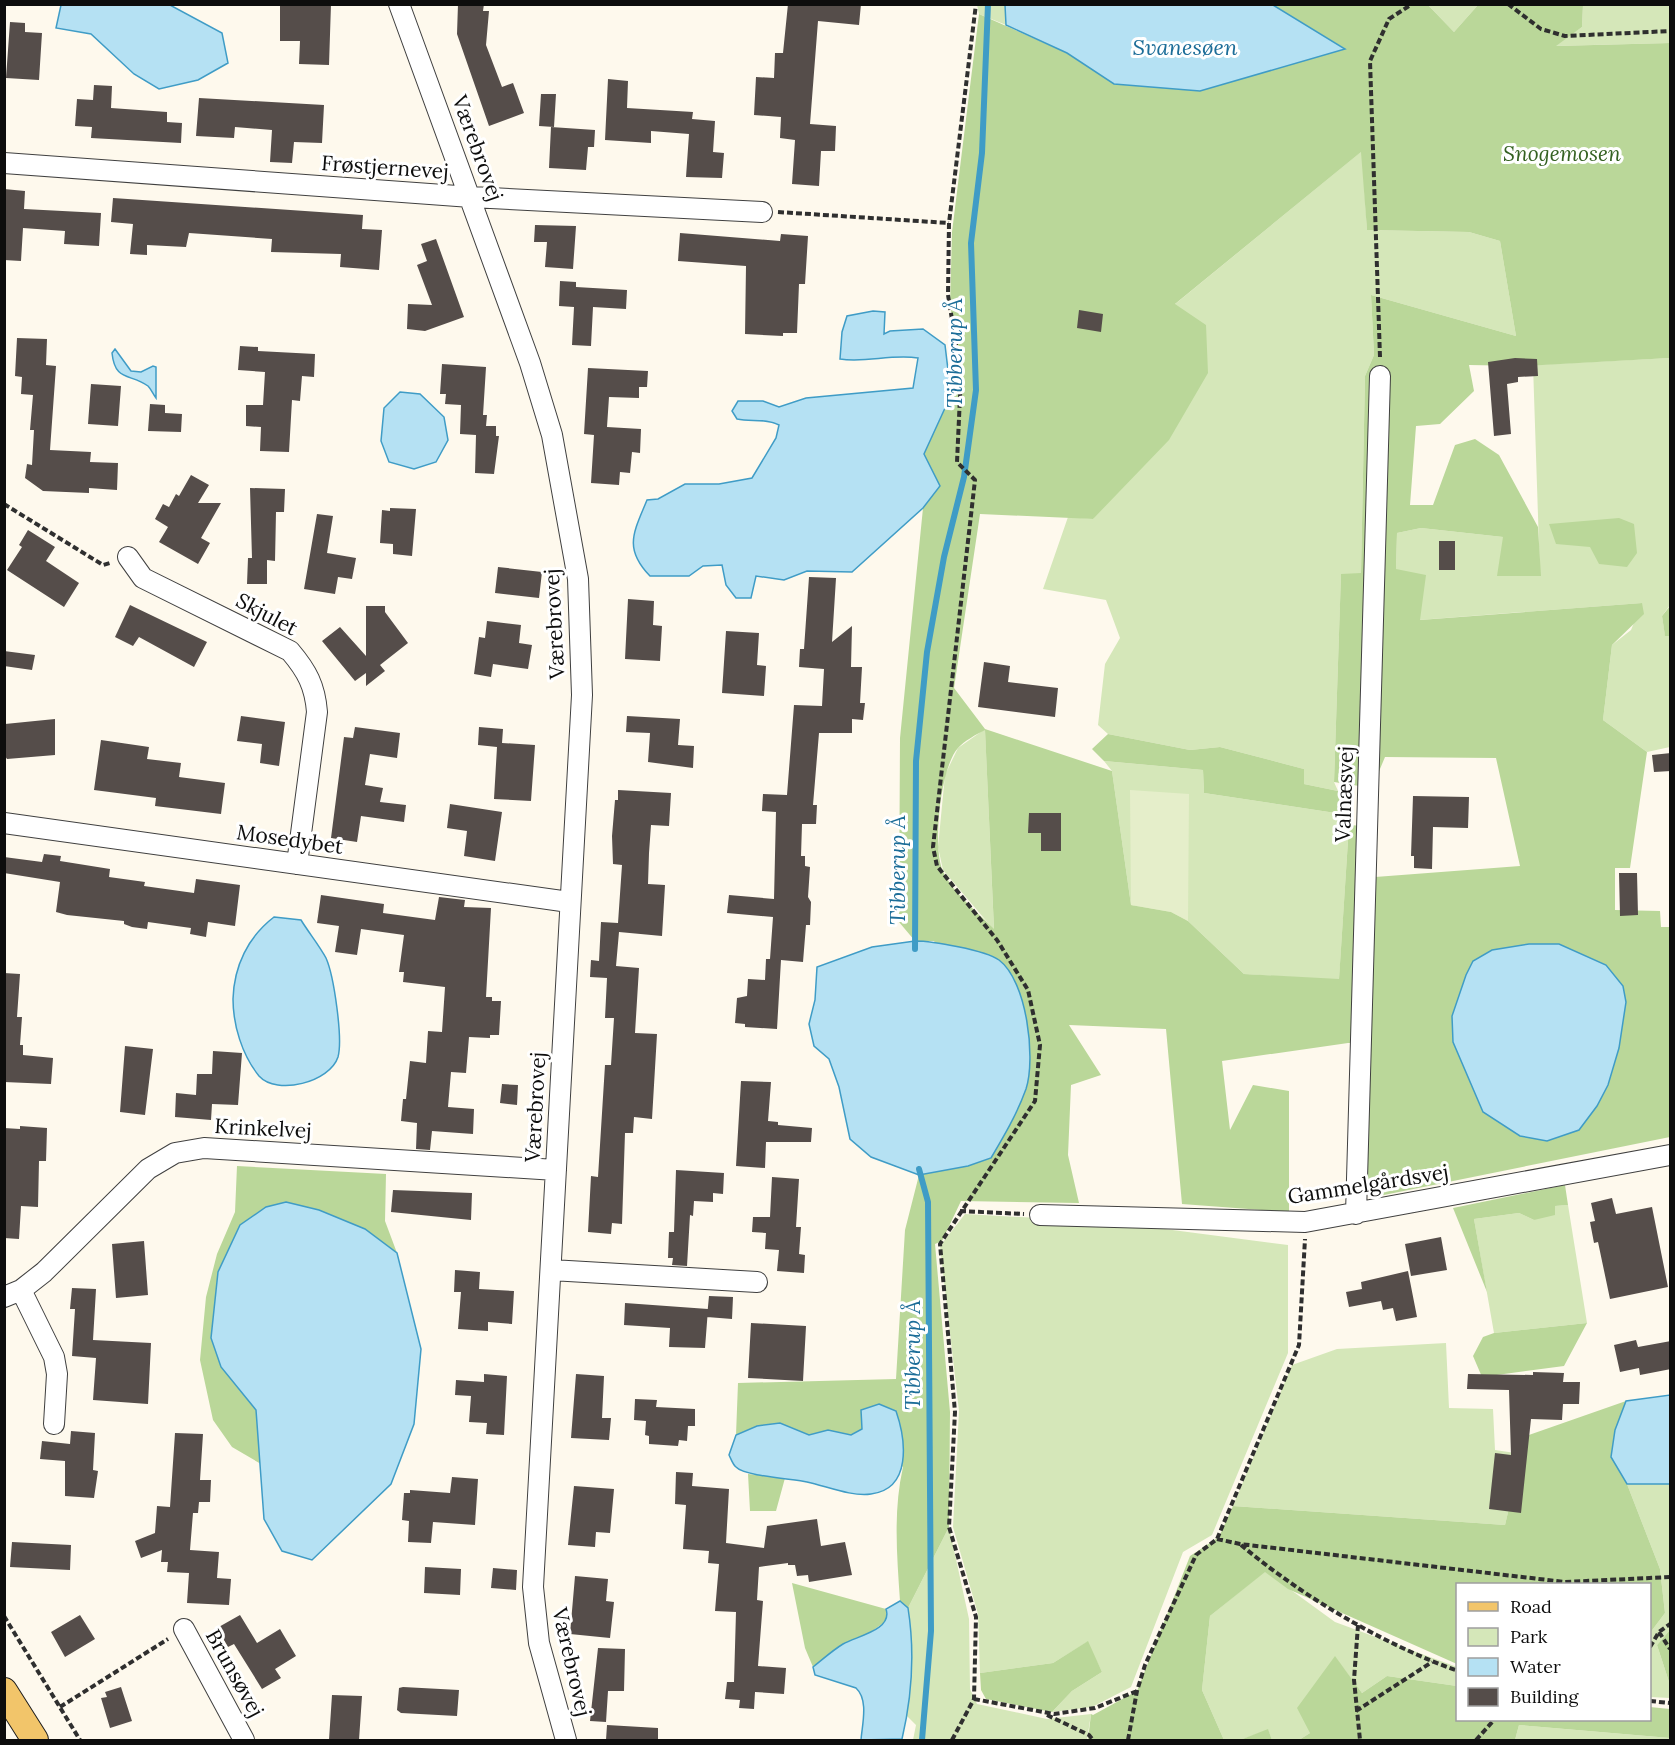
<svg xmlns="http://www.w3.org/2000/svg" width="1675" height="1745" font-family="Lora,serif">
<rect width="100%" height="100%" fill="#fef9ed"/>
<path fill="#d5e7b9" d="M977 5H1005L1006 25 979 14Z
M1428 5H1478L1454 32Z
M1583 5H1670V43L1554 46 1582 27Z
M1362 151 1367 230 1469 232 1500 241 1516 336 1371 295 1374 355 1365 376 1361 574 1341 575 1334 782 1338 791 1304 784V769L1220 747 1190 750 1108 734 1098 725 1105 664 1120 638 1106 600 1043 589 1068 517 1093 519 1174 305Z
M1670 358V605L1662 616 1665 635 1670 636V747L1647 752 1603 720 1612 645 1631 630 1642 603 1419 620 1396 569 1397 533 1421 528 1503 537 1540 576 1533 365Z
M985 729 994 930 943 870 938 847 945 775 958 748Z
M1104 761 1203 770 1204 793 1342 814 1349 825 1339 980 1244 974 1188 921 1131 905 1112 771Z
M1568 1205 1587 1323 1494 1333 1474 1219 1519 1213 1534 1220 1555 1206Z
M965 1214 1111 1222 1288 1245V1353L1212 1535 1183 1552 1131 1687 1092 1707 1052 1712 1072 1691 1102 1672 1087 1642 1053 1663 980 1673 978 1614 953 1527 959 1411 940 1246Z
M1446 1343 1449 1408 1493 1409 1495 1450 1522 1454 1505 1525 1233 1506 1292 1365 1337 1349Z
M1627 1484H1670V1630L1657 1645 1670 1685V1698L1650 1697V1633L1665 1613 1660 1569Z
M949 1527 969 1619 970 1689 977 1704 1047 1719 1091 1714 1087 1740H913L916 1725 907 1716 911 1666 908 1608Z
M1265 1571 1335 1622 1457 1667V1686L1387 1676 1362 1693 1335 1657 1310 1733 1299 1740H1272L1268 1730 1240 1740H1224L1202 1690 1210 1616Z
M1519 1725 1670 1738V1740H1515Z"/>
<path fill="#bad799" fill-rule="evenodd" d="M1273 5H1428L1454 32 1478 5H1583L1582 27 1556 46 1670 43V358L1524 366 1469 365 1474 391 1440 424 1416 426 1410 505H1433L1455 445 1475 439 1499 455 1538 527 1541 576H1497L1503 537 1421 528 1397 533 1396 569 1426 575 1420 620 1642 603 1644 614 1612 645 1603 720 1647 752 1630 868H1615V910L1660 911 1661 927H1670V1137L1374 1197 1363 1189 1364 1043H1348L1222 1061 1230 1130 1253 1085 1289 1091V1212L1182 1204 1166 1029 1069 1025 1101 1075 1071 1085 1068 1155 1079 1203 961 1201 942 1241 935 1244 950 1412 949 1527 908 1608 900 1601C897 1556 893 1511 903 1467L862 1429 851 1436 828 1430 809 1435 780 1423 757 1426 736 1435 738 1383 896 1379 905 1230 919 1175 968 1166 991 1158 1013 1119 1027 1086 934 941H915L899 922 900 738 923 508 940 486 924 454 963 368 950 306 952 232 979 14 1067 53 1114 84 1200 91 1344 48ZM1361 152 1367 230 1469 232 1500 241 1516 336 1371 295 1374 355 1365 376 1361 573 1341 574 1334 782 1372 788 1385 757 1496 758 1520 866 1362 878 1364 826 1349 825 1339 979 1244 974 1188 921 1171 912 1131 905 1112 771 985 729 954 688 980 514 1093 519 1169 440 1208 373 1206 325 1175 304ZM985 730 994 929C978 912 951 892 942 869 933 845 940 768 958 748 964 741 977 734 985 730Z
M1619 518 1634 524 1637 553 1627 567 1599 564 1590 547 1556 544 1549 524Z
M1670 606V636H1665L1662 616Z
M1108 734 1190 750 1220 747 1304 769V784L1338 791 1342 814 1204 793 1203 770 1104 761 1092 749Z
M237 1166 386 1174 385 1221 397 1253C359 1224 333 1214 286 1202L240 1225 218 1272 211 1338 221 1367 256 1410 261 1464 232 1447 213 1420 200 1360 206 1297 217 1254 235 1212Z
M1565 1185 1568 1205 1555 1206V1215L1534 1220 1519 1213 1474 1219 1487 1292 1453 1208Z
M1587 1323 1564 1366 1482 1377 1473 1356 1483 1337 1494 1333Z
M1626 1401 1615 1430 1611 1457 1627 1484 1660 1569 1665 1613 1650 1633V1584H1458L1457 1664 1288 1589 1265 1572 1210 1616 1202 1690 1224 1740H1088L1091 1714 1093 1715 1137 1691 1190 1556 1219 1537 1233 1506 1505 1525 1526 1436Z
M748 1474 785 1478 776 1511H750Z
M792 1583 886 1609V1621L868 1634 844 1644 813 1667 805 1648Z
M1670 1630V1685L1657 1645Z
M1088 1641 1102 1672 1072 1691 1052 1712 986 1699 981 1690 980 1673 1053 1663Z
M1335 1656 1362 1693 1387 1676 1457 1686 1458 1720H1650V1707L1670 1709V1738L1519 1725 1515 1740H1299L1310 1733 1297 1708Z
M1268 1729 1272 1740H1240Z"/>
<path fill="#e5eeca" d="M1130 790 1189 794 1188 921 1171 912 1131 905Z"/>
<path fill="#b5e1f3" stroke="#3f9cc6" stroke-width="1.5" d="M61 5H170L222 33 228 63 198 80 159 89 134 74 91 34 56 28Z
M1005 5H1273L1345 49 1200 91 1114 84 1067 53 1006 25Z
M873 311 885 312 884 334 890 331 923 329 945 345 951 395 924 454 940 486 923 508 852 572 807 571 784 580 756 576 751 598H736L726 585 722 565 703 566 689 576H650C623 548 634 532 647 500L658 499 685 484H719L752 478 776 438 779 425C766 418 751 422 737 419L732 411 738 401H763L779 407 806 398 913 388 918 358C891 354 866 363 840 359L842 332 847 316Z
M115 349 131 371 141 372 153 366 156 367V398C153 394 151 389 148 386 130 373 115 382 112 353Z
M400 392 420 394 444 417 448 440 436 462 414 469 389 462 381 441 384 408Z
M274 917 301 920C309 933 319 945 326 958 334 976 343 1039 338 1057 330 1082 277 1096 259 1076 242 1055 233 1025 233 999 234 966 248 937 274 917Z
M915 941C932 941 985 950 999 960 1027 981 1036 1058 1026 1089 1017 1114 1004 1136 991 1158L968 1166 919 1175 871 1157 850 1139 839 1087 829 1059 814 1046 809 1024 815 1000 817 967 872 947Z
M1529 944H1559L1606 965 1623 986 1626 1002 1619 1048 1608 1085 1597 1106 1579 1130 1547 1141 1520 1136 1483 1112 1453 1042 1452 1016 1466 975 1473 961 1492 950Z
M286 1202 319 1210 365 1229 397 1253 421 1349 414 1424 391 1484 312 1560 282 1551 264 1519 256 1410 221 1367 211 1338 218 1272 240 1225 266 1207Z
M1670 1395V1484H1627L1611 1457 1615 1430 1626 1401Z
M879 1404 896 1411C906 1440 912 1489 871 1494 852 1497 826 1486 807 1482 793 1479 744 1476 736 1467 733 1465 731 1459 729 1455L736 1435 757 1426 780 1423 809 1435 828 1430 851 1435 862 1429 861 1410Z
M900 1601 908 1608C915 1652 912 1696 902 1739L861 1740C862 1725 869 1700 856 1688L815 1675 813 1667C823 1659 833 1650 843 1644 857 1636 893 1630 886 1609Z"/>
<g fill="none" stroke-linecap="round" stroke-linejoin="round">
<path stroke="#3f9cc6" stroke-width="6" d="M915 949 916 761 927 652 944 557 964 477 976 390 971 243 982 153 988 4
M919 1169 928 1202 931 1631 922 1740"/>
</g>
<path fill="#554d4a" d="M280 4H331L329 65 299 64 300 41H280Z
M458 4H484L483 11H489L486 45 502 87 513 83 524 113 489 126 457 34Z
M788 4H861L859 25 818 21 810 124 836 126 835 151H821L819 186 792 184 795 140 780 138 781 117 754 115 756 77 774 78 775 53H783Z
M10 22 25 23V32L42 33 39 80 6 78Z
M608 79 628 81 627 108 693 112 692 119 715 121 713 152 724 153 722 178 686 177 689 134 651 131V143L605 140Z
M94 85 112 86 111 108 167 112V122L182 123 181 143 91 138 92 127 75 126 77 99 93 100Z
M541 94H556L554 127 539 126Z
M199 98 324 105 322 143 294 142 292 163 270 162 272 130 235 127 234 138 196 136Z
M551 127 595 130 594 147H588L586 170 549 168Z
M4 189 25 191 24 209 101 213 99 246 64 244 65 231 23 228 21 261 4 260Z
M113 198 363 215 362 229 382 230 379 270 340 267 341 254 271 252 272 239 189 233 186 247 147 245V255L130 254 133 224 111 222Z
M535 225 576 226 573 269 545 267 547 242H534Z
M680 233 780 241 781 234 808 236 805 284H799L797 333H783V336L745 334 746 266 678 261Z
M436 239 464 317 425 331 407 329 408 304 432 305 417 265 427 261 421 244Z
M560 281 576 282V287L627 290 626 309 593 307 591 346 572 345 574 307 559 306Z
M1079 310 1103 314 1101 332 1077 328Z
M17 338 47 339 46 365 56 366 50 450 91 452 90 462 118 463 117 490 89 488V493L43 491 25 478 27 464 32 465 34 430H30L33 395 21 394 22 377 15 376Z
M240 346 258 347V351L315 354 314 377 302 376 300 401 292 400 289 452 260 451 261 427 246 426V405H263L265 372 238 370Z
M1515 358 1537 359 1538 376 1518 377V382L1507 384 1511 434 1494 436 1488 362Z
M442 364 486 367 483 415H487L486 426H496V436H499L494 474 475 473 476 435 460 434 461 405 445 404 446 394H440Z
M588 368 648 371 647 387H639V398L609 397 607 427 641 429 640 453 632 452 630 473 620 472 619 485 591 483 594 435 584 434Z
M91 384 121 386 118 426 88 424Z
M150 404 165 405V413L182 414 181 432 148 431Z
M191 475 209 485 198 503H221L201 538 210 543 198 564 159 542 168 527 155 519 163 504 169 507 176 494 179 496Z
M250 488 285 489 284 512H276L275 561 267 560V584H247L248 558H252Z
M390 508 416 509 412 556 393 554V544L380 543 382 510 390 511Z
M317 514 333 516 327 553 356 558 352 579 338 577 335 594 304 589Z
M28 530 55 547 46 561 79 583 64 607 7 570 22 547 19 545Z
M1439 541H1455V570H1439Z
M498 567 542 572 539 598 495 593Z
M809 577 836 578 832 642 852 626 851 667H862L860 703H865L863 720 852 719V733H819L813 805H817L816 824H802L801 856H805V866L810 867 808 897 811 902 810 925H806L803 962 781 960 777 1029 745 1027V1024L735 1023 737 998 747 996 748 979 765 980 766 959H770L773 917 727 913 729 895 774 899 776 812 762 811 763 794 787 795 794 705 822 706 824 669 799 667 800 649H804Z
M628 599 654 601 653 625 662 626 660 661 625 659Z
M130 605 207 642 194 667 139 637 133 646 115 637Z
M366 606H385V612L408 643 380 665 385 671 366 686V673L355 681 322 641 340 627 366 656Z
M487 621 521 625 519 643 532 645 528 669 493 664 491 677 474 674 479 637 485 638Z
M726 631 759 633 757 665 766 666 764 696 722 693Z
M4 651 35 655 32 670 4 666Z
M984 662 1010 666 1008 682 1058 688 1055 717 978 707Z
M241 716 285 722 279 766 260 763 262 744 237 741Z
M627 716 680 719 678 745 694 746 693 768 648 762 650 733 626 732Z
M55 719V755L7 759 5 756V724Z
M355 727 400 733 397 758 370 754 365 785 383 788 380 802 406 805 404 822 361 816 357 842 331 838 344 737 353 738Z
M479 727 503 729 502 743 535 745 531 801 494 799 497 747 478 745Z
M101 740 149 747 147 759 181 763 179 777 225 783 221 814 155 806 156 798 94 790Z
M1671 753V771L1654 772 1652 755Z
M618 790 671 793 669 826 651 825 649 853 648 884 665 885 662 936 619 932 616 966 639 968 635 1033 657 1034 652 1119 634 1117 633 1133H625L622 1224 612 1223 611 1234 588 1232 591 1176 598 1177 605 1065H611L614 1018H605L607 978 590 977 591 960 599 961 601 922 618 923 622 865 613 864 612 836 615 800H618Z
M1413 796 1469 797 1468 828 1433 827 1432 869 1414 868V856H1411Z
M450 804 502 812 495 861 464 856 467 831 447 828Z
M1029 813H1061V851H1041V833H1028Z
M44 854 61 856 60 861 110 869 109 877 145 882 144 886 194 893 196 879 240 885 235 926 208 922 206 937 190 934 191 928 148 922 147 929 132 927 124 924V921L67 915 56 912 60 882 4 873V857L42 862Z
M1619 873H1637L1638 915 1620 916Z
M321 895 384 904 383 913 435 920 439 897 465 900 464 907 491 908 486 997H492V1001H501L499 1035H490V1038L469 1037 466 1073 451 1072 448 1107 474 1109 473 1134 432 1131 430 1150 416 1149 417 1123 401 1121 403 1099H406L410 1061 426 1063 428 1031 442 1032 445 987 403 982 404 972H399L404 935 361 929 357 955 335 952 339 926 317 923Z
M4 973 20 974 17 1017H22L20 1045H23V1055L53 1058 51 1084 4 1082Z
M125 1046 153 1049 145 1115 120 1112Z
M213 1051 242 1053 238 1105 212 1104 211 1120 175 1117 176 1093 196 1095 197 1074H212Z
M741 1081 771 1082 768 1121 778 1122V1125L812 1128 811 1142H766L765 1168 736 1166Z
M502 1084 518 1085 517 1105 500 1103Z
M20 1126 47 1128 46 1161H39L38 1207 21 1206 19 1239 4 1238V1128L20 1129Z
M676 1170 724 1173 723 1194 713 1193V1202L694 1201 693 1216 690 1215 687 1266 672 1265 673 1258H668L669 1232H674Z
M772 1177 799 1179 796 1227H801L799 1254 805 1255 804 1273 777 1271 779 1250 765 1249 766 1233 752 1232 753 1217H770Z
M393 1190 472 1193 471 1220 391 1212Z
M1612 1198 1616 1214 1652 1207 1668 1287 1610 1299 1598 1242 1594 1243 1590 1222 1595 1221 1591 1203Z
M1441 1237 1447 1270 1411 1276 1405 1244Z
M144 1241 148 1295 116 1298 112 1244Z
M455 1270 480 1272 479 1289 514 1291 512 1324 488 1322V1331L458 1329 461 1292H454Z
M1408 1271 1417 1317 1396 1321 1393 1308 1383 1310 1381 1301 1349 1307 1346 1292 1362 1289 1361 1282Z
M72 1288 96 1289 93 1340 151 1343 148 1404 93 1400 96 1358 72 1356 75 1309H70Z
M709 1296 733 1297 732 1319 707 1317Z
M625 1303 708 1309 705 1348 669 1347 670 1328 624 1325Z
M751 1323 806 1326 803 1381 748 1378Z
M1636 1340 1638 1347 1671 1341V1369L1640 1375 1639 1368 1620 1372 1614 1345Z
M1533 1372 1564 1373 1563 1382H1580L1579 1404H1563L1562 1420 1531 1419 1521 1513 1489 1509 1495 1453 1511 1455 1509 1390 1467 1389 1468 1374 1533 1375Z
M484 1374 507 1376 504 1435 486 1434 487 1423 469 1422 471 1396 455 1395 456 1380 484 1382Z
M576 1374 604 1376 602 1418H611L609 1440 571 1438Z
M635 1399 657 1400 656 1407 695 1409V1426H688L687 1441 679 1440 678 1446 649 1444V1436L645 1435 646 1421 634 1420Z
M71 1431 95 1433 93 1470 98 1471 94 1498 65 1496V1461L40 1459 42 1441 70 1444Z
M175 1433 203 1434 200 1480H211L210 1502H199L198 1513H193L190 1550 219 1552 217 1578 231 1579 229 1605 187 1603 189 1573 167 1572 168 1562H161L162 1550 141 1558 135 1541 155 1533 157 1506 170 1507Z
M676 1472 693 1473 692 1486 729 1489 726 1543 764 1548 767 1526 817 1519 821 1546 845 1542 852 1575 809 1582 808 1575 797 1576 795 1565H788V1563L759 1567 757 1600 763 1601 758 1666 786 1668 784 1694 755 1692 754 1709 739 1708 740 1700 725 1699 727 1682H734L736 1612 715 1611 719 1564 708 1563 709 1551 683 1549 686 1505 675 1504Z
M452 1477 478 1479 475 1525 433 1522 431 1543 408 1542 409 1521 402 1520 404 1493H410V1490L450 1493Z
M574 1486 614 1489 610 1533 596 1532 595 1547 568 1545Z
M12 1542 71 1545 70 1570 10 1567Z
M425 1567 461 1569 460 1595 424 1593Z
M493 1568 517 1570 516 1590 491 1588Z
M575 1576 608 1579 606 1601 614 1602 610 1638 570 1634Z
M80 1615 95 1639 65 1657 51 1632Z
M240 1615 257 1643 280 1629 296 1656 275 1669 281 1678 262 1689 234 1644 228 1647 217 1628Z
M598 1648 625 1649 624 1691H608L606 1722 590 1721Z
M121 1687 132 1721 110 1728 101 1698 107 1697 105 1692Z
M403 1687 459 1690 457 1716 401 1713 397 1710 399 1688Z
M332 1695 362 1696 359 1740H329Z
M607 1725 658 1728V1740H606Z"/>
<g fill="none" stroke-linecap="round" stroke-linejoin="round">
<g stroke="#404040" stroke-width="22">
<path id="minor" d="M399 4 530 363 552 435 578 579 582 695 533 1587 539 1643 566 1740
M4 163 471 197 762 212
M128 557 143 578 290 651C307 671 315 686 317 712L297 864
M4 823 569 902
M1356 1214 1380 376
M1040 1215 1305 1222 1670 1155
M551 1270 757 1282
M21 1290 54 1357 57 1374 54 1424
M4 1297 21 1290 44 1272 148 1169 175 1153 204 1148 556 1170
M184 1629 244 1740"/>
</g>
<g stroke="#1e1e1e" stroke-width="28">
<path id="major" d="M4 1691 35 1740"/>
</g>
<path stroke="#2f2f2f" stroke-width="4" stroke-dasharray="6 3" stroke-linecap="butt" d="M1508 4 1541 29 1565 36 1670 31
M778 212 949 223
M1380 357 1370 61 1389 19 1412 4
M4 504 103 565 110 563
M960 1211 1024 1214
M1217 1539 1240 1544 1565 1582 1670 1577
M1241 1545C1302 1596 1382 1644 1458 1671
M4 1616 80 1740
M1358 1625 1354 1680 1360 1740
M1659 1632 1670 1649
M1650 1647 1659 1632 1670 1624
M974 1699 1054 1714 1095 1708 1137 1691
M1650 1701 1670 1703
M60 1707 168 1639
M1356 1711 1432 1662
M1047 1715 1089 1735 1093 1740
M952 1740 974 1699 976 1617 949 1527 955 1412 940 1244 1035 1101 1040 1045 1028 990 997 940 937 866 933 847 975 480 957 462 961 375 948 295 949 223 976 4
M1128 1740 1137 1691 1145 1665 1196 1555 1217 1539 1299 1345 1305 1239
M1476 1740 1494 1720"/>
<use href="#minor" stroke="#fff" stroke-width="20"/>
<use href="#major" stroke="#f2c56a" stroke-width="26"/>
</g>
<g text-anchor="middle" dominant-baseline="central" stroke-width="6" stroke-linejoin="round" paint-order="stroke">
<g font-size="21" fill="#0d0d0d" stroke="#fff">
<text transform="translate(478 148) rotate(70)">Værebrovej</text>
<text transform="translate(385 167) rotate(4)">Frøstjernevej</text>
<text transform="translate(267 614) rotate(28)">Skjulet</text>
<text transform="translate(554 624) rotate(-93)">Værebrovej</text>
<text transform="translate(1344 794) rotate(-88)">Valnæsvej</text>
<text transform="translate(290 839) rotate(8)">Mosedybet</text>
<text transform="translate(535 1107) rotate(-87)">Værebrovej</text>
<text transform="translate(263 1128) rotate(3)">Krinkelvej</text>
<text transform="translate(1368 1184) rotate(-9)">Gammelgårdsvej</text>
<text transform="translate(572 1662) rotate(77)">Værebrovej</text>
<text transform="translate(235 1673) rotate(61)">Brunsøvej</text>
</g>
<g font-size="21" font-style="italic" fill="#346121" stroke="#fff">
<text x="1562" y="153">Snogemosen</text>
</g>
<g font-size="22" font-style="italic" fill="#1c6d98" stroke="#fff">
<text x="1185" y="47">Svanesøen</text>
<text transform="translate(954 353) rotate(-90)">Tibberup Å</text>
<text transform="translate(897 870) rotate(-90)">Tibberup Å</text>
<text transform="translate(912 1355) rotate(-90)">Tibberup Å</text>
</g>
</g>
<rect width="1675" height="1745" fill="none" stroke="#0d0d0d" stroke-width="12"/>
<rect x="1456" y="1583" width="195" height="138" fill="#ffffff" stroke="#9e9e9e" stroke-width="1.5"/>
<rect x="1468" y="1602" width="30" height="9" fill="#f2c56a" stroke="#9e9e9e" stroke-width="1.5"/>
<text x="1510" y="1613" font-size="18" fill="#0d0d0d">Road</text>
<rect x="1468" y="1628" width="30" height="18" fill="#d5e7b9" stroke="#9e9e9e" stroke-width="1.5"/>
<text x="1510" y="1643" font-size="18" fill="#0d0d0d">Park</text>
<rect x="1468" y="1658" width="30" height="18" fill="#b5e1f3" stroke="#9e9e9e" stroke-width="1.5"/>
<text x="1510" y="1673" font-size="18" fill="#0d0d0d">Water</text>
<rect x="1468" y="1688" width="30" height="18" fill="#554d4a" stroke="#9e9e9e" stroke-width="1.5"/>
<text x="1510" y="1703" font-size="18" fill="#0d0d0d">Building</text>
</svg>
